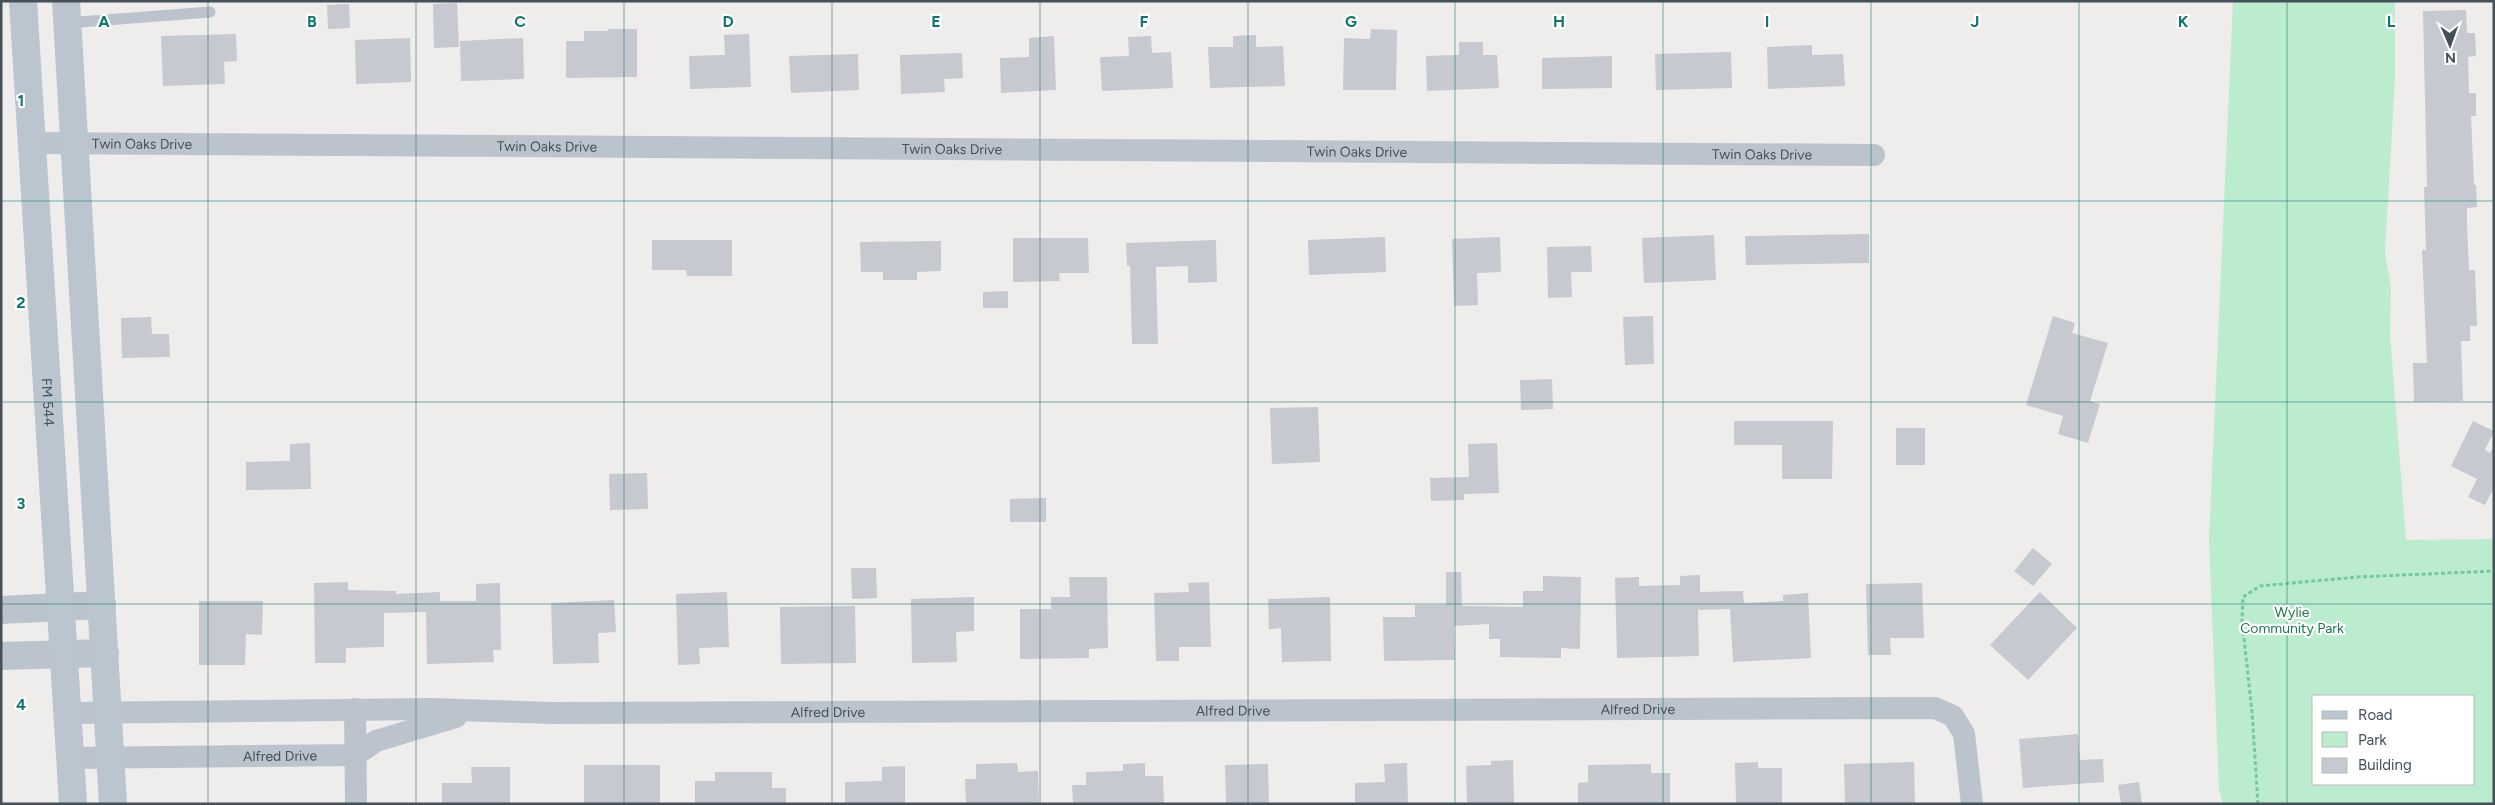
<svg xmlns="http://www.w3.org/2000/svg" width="2495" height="805" font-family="Figtree,sans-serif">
<rect width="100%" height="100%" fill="#efecec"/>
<path fill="#bbecce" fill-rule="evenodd" d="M2233 1H2395V78L2385 253 2391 287 2390 335 2406 540 2494 539V804H2223L2219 790 2209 540ZM2314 696H2474V784H2314Z"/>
<path fill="#c6c9cf" d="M457 3 459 47 434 48 433 4Z
M349 4 350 28 328 29 327 5Z
M2466 10 2467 33H2475L2476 56 2468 57 2469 93H2476V116H2471L2474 185H2476L2477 207 2467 208V224L2469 270H2475L2477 326H2470V341H2461L2463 401 2414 402 2413 363H2427L2422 250H2426L2424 187H2427L2423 11Z
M608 29H637V77L566 78V41H584V31H608Z
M1371 29 1397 30 1396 90H1343L1344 38 1370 39Z
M236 34 237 61 224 62 225 84 163 86 161 36Z
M749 34 751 87 690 89 689 56 725 55 724 35Z
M1256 35V47L1283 46 1285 86 1210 88 1208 47H1233V36Z
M1054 36 1056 90 1001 93 1000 58 1029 57V38Z
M1151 36 1152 53 1171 52 1173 88 1102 91 1100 57 1129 56 1128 37Z
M410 38 411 82 356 84 355 40Z
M523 38 524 79 461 81 460 41Z
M1459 42H1483V55H1497L1499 88 1427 91 1426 56 1459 55Z
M1812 45V55L1843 54 1845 86 1768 89 1767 47Z
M1731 52 1732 88 1656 90 1655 54Z
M962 53 963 78 944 79 945 92 901 94 900 55Z
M858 54 859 90 791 93 789 56Z
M1612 56V88L1542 89V58Z
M1869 234V263L1746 265 1745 236Z
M1714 235 1716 280 1644 283 1642 238Z
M1385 237 1386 272 1309 275 1308 240Z
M1500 237 1501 272 1477 273 1478 305 1454 306 1452 239Z
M1013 238H1088L1089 273H1059L1060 281 1013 282Z
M652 240H732V276H687L686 270H652Z
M1216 240 1217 282 1188 283V266L1156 267 1158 344H1132L1130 266H1127L1126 243Z
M941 241V271L917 272V280H883V272H861L860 242Z
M1591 246 1592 272H1571L1572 297 1548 298 1547 247Z
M1008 291V308H983V292Z
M1653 316 1654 364 1625 365 1623 317Z
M2053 316 2075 323 2072 333 2108 343 2090 401 2100 404 2088 443 2058 434 2063 416 2026 405Z
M151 317 152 334H169L170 357 122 358 121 318Z
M1552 379 1553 409 1521 410 1520 380Z
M1318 407 1320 462 1272 464 1270 408Z
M1734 421H1833L1832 479H1782V445H1734Z
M2473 421 2494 431 2485 450 2490 453 2494 445V487L2485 505 2468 497 2477 479 2451 466Z
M1896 428H1925V465H1896Z
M310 443 311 489 246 490V462L290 461V444Z
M1497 443 1499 493 1464 494V500L1431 501 1430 478 1469 477 1468 444Z
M647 473 648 509 610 510 609 474Z
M1046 498V522H1010V499Z
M2033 548 2052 564 2033 586 2014 571Z
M851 568H876L877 598 852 599Z
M1446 572H1461L1462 606 1523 607V591H1543V576L1581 577 1580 649 1561 648V658L1500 657V639H1489V624L1454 626 1455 660 1384 661 1383 617H1415V605H1446Z
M1700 575V592L1743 591 1744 603 1783 601V595L1808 593 1811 658 1733 662 1730 609 1698 610 1699 656 1617 658 1615 578 1639 577V586L1680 585V576Z
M1069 577H1107L1108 648 1089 649V658L1020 659V609H1051V597H1070Z
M348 582V590L396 591V594L440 592V601H476V584L500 583 501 650H493L494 662 427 664 426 612 384 613V647L346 648V663H315L314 583Z
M1209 582 1211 647H1179V661H1156L1154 593 1189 592 1188 583Z
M1922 583 1924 638H1890L1891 655H1868L1866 584Z
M727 592 729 647 699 648 700 664 678 665 676 594Z
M2040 592 2077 628 2028 680 1990 645Z
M974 597V631L956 632 957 662 912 663 911 599Z
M1330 597 1331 661 1282 662 1281 628 1269 629 1268 599Z
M614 600 616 632 598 633 599 663 553 664 551 603Z
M199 601H263L262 635 246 634 245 665H199Z
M855 606 856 663 781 664 780 607Z
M2078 734 2080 760 2103 759 2104 782 2023 788 2019 739Z
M1513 760 1514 804H1467L1466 766 1491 765V761Z
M1758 762V768H1782V804H1736L1735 763Z
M1914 762 1915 804H1845L1844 764Z
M1017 763 1018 772 1038 771 1039 804H966L965 779H976V764Z
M1145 763V776H1163L1164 804H1073L1072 785H1086V772L1123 771V764Z
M1407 763 1408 804H1355V783L1385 782 1384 764Z
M1268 764 1269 804H1226L1225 765Z
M1651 764V773H1670V804H1578V783L1588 782V765Z
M584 765H660V804H584Z
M905 766V804H845V782L882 781V767Z
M471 767H510V804H442V783H472Z
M715 772H772V788H786V804H695V781H715Z
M2139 782 2142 804H2121L2118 785Z"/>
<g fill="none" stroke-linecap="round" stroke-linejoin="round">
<path stroke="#74c9a0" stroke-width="3" stroke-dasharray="4 2.5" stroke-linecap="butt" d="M2258 804 2252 712 2242 620 2243 597 2260 586 2357 577 2494 571"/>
<path stroke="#bbc4cc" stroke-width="11" d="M67 23 210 12"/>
<g stroke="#bbc4cc" stroke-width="22">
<path id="s1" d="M31 143 1874 155"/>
<path d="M355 709 356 804"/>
<path id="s2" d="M67 713 430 709 552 713 1935 708 1953 716 1964 734 1972 804"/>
<path id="s3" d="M70 758 356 755 376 741 456 717"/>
</g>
<path stroke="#bbc4cc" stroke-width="28" d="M1 610 102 605
M1 656 105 653"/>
<g stroke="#bac5d0" stroke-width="28">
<path id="s4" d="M23 1 73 804"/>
<path d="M66 1 113 804"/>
</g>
</g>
<path fill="none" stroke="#0f766e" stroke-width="1" stroke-opacity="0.55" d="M208 1V804M416 1V804M624 1V804M832 1V804M1040 1V804M1248 1V804M1455 1V804M1663 1V804M1871 1V804M2079 1V804M2287 1V804M1 201H2494M1 402H2494M1 604H2494"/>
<g text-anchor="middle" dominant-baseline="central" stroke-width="4.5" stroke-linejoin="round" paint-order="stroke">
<g font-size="14" fill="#455059" stroke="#fff">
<text stroke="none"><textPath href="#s1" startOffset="111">Twin Oaks Drive</textPath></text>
<text stroke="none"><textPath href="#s1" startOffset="516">Twin Oaks Drive</textPath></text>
<text stroke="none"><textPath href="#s1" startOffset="921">Twin Oaks Drive</textPath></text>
<text stroke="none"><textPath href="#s1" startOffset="1326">Twin Oaks Drive</textPath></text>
<text stroke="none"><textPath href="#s1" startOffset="1731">Twin Oaks Drive</textPath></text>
<text stroke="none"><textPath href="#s4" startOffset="402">FM 544</textPath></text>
<text stroke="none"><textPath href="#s2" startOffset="1571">Alfred Drive</textPath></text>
<text stroke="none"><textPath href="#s2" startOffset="1166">Alfred Drive</textPath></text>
<text stroke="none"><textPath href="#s2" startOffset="761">Alfred Drive</textPath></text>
<text stroke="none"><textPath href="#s3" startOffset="210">Alfred Drive</textPath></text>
</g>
<g font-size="14" fill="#197749" stroke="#fff">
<text x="2292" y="612">Wylie<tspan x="2292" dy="16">Community Park</tspan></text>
</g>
</g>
<g font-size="16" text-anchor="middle" font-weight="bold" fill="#0f766e" stroke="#fff" stroke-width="4.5" stroke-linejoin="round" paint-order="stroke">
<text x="104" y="27">A</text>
<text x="312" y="27">B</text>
<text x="520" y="27">C</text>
<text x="728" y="27">D</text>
<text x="936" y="27">E</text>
<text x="1144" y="27">F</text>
<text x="1351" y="27">G</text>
<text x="1559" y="27">H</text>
<text x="1767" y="27">I</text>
<text x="1975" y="27">J</text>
<text x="2183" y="27">K</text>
<text x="2391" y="27">L</text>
<text x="21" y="106">1</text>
<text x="21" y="308">2</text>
<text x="21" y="509">3</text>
<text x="21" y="710">4</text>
</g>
<rect width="2495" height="805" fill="none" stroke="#455059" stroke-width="5"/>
<rect x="2312" y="695" width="162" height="90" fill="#ffffff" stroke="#b5b9bd"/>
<rect x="2322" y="711" width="25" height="8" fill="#bac5d0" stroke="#b5b9bd"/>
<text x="2358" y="720" font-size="15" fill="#455059">Road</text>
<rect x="2322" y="732" width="25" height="15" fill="#bbecce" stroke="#b5b9bd"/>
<text x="2358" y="745" font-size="15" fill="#455059">Park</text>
<rect x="2322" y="758" width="25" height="15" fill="#c6c9cf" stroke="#b5b9bd"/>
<text x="2358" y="770" font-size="15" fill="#455059">Building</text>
<g transform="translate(2450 45) rotate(178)" stroke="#ffffff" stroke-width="4" paint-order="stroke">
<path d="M0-4L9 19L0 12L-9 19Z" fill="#455059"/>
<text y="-8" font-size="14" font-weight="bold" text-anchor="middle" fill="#455059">N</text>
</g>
</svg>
